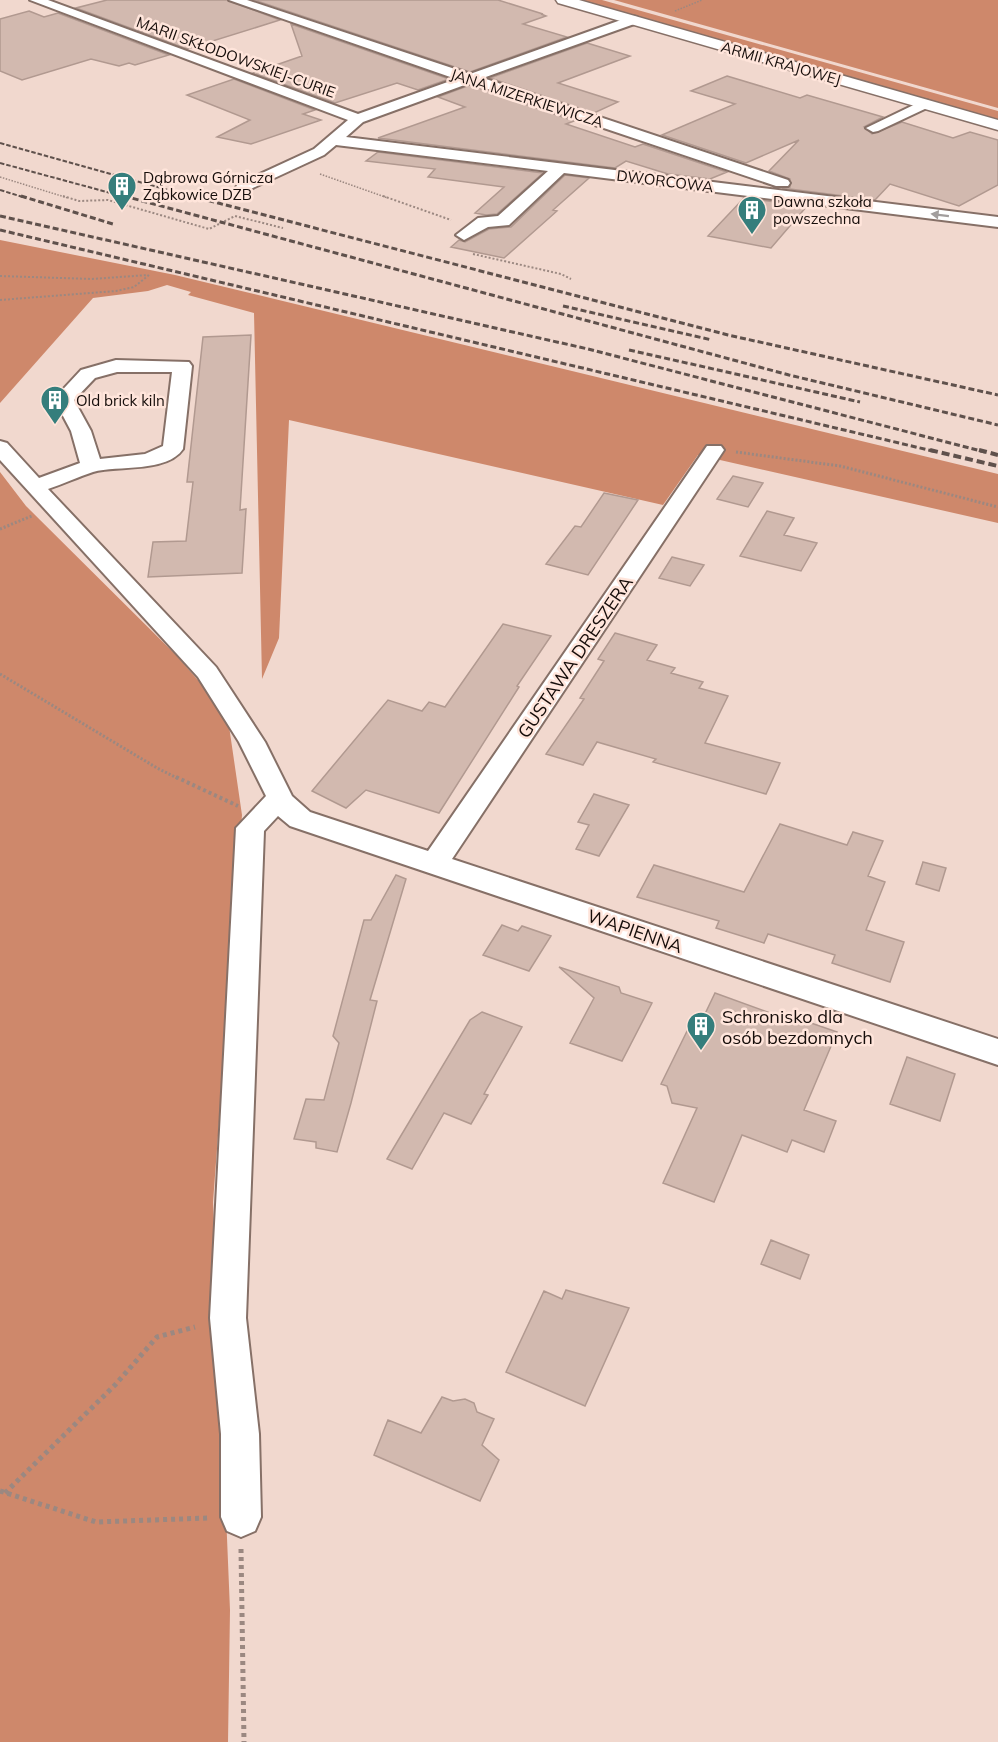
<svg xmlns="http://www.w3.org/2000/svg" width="998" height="1742" font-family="Mulish,sans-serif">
<rect width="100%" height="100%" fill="#f1d8ce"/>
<path fill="#ce886b" d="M574 0H602L998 111V122Z
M614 0H998V108Z
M0 240 175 275 998 474V523L698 455 663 505 289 420 279 638 262 679 254 313 188 295 191 292 167 285 148 291 93 298 0 403Z
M0 472 26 506 176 655 211 695 229 726 242 815 213 1202 230 1610 228 1742H0Z"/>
<path fill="#d2b9af" stroke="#b19990" stroke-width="1.5" d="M107 0H227L280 20 187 49 76 8Z
M254 0H498L543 14H541L546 16 523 24 567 37 470 72Z
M29 11 44 17 58 13 169 55 135 65 129 63 119 66 91 59 22 80 0 71V19Z
M291 24 449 79 418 90 397 83 335 103 253 73 302 56Z
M587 43 630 56 558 83 618 102 594 113 490 78Z
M727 76 800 98 807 95 883 117 864 127 872 134 902 122 953 138 970 132 998 140V185L959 206 890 184 875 200 782 188 790 187V179L769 171 799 140 746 163 662 135 735 104 691 91Z
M234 79 315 110 303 114 321 120 251 144 217 137 250 120 187 95Z
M470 85 574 121 566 124 635 147 643 144 727 172 710 179 668 174 626 161 615 168 378 138 465 107 438 97Z
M378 152 543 173 497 214 486 215 475 213 504 187 428 177 435 169 366 161Z
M565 175 589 178 553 210 557 211 504 258 451 247 459 240 465 242 489 229 511 227Z
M744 198 807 206 771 248 708 236Z
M251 335 240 510 246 509 242 573 148 577 153 542 186 541 193 482H187L203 337Z
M733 476 763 483 748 507 717 499Z
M604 493 638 500 588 575 546 564 575 526 581 527Z
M767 511 794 518 784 535 817 543 801 571 740 556Z
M672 557 704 565 690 586 659 578Z
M503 624 551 636 517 686 519 687 439 813 366 790 346 808 312 791 388 700 422 711 429 702 445 707Z
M615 633 657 645 647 660 675 668 671 673 703 682 699 688 728 696 705 743 780 763 766 794 653 762 656 759 597 742 583 765 546 754 584 699 580 698 604 661 598 659Z
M594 794 629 805 599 856 576 849 589 825 578 822Z
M780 824 847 845 853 832 883 841 868 876 885 882 866 930 904 942 890 982 832 963 835 955 768 934 764 943 716 928 719 921 637 897 654 865 744 892Z
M923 862 946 868 939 891 916 884Z
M396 875 406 879 370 1000 377 1001 351 1103 337 1152 316 1148V1142L294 1139 306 1099 324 1100 339 1043 333 1036 364 920H371Z
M502 925 518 931 522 926 551 936 529 971 483 955Z
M559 967 619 987 621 993 652 1003 622 1061 570 1043 594 998Z
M715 993 784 1018 785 1014 837 1032 804 1110 836 1121 824 1152 792 1140 787 1152 742 1135 714 1202 663 1183 697 1108 672 1103 667 1086 661 1084 694 1017 703 1018Z
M482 1012 522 1027 484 1094 488 1095 471 1124 444 1113 412 1169 387 1159 470 1020Z
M907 1057 955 1074 940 1121 890 1104Z
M771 1240 809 1255 800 1279 761 1264Z
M566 1290 629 1308 585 1406 506 1372 544 1291 562 1299Z
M442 1397 453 1401 465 1399 474 1403 477 1412 494 1419 482 1445 499 1460 480 1501 374 1455 388 1420 421 1433Z"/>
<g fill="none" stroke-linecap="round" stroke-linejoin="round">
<g stroke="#867067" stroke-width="4">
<path id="minor" d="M30 0H48L358 114 456 79 229 0H247L470 74 632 16 637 17V23L483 78 788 180 790 183 788 186H776L470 83 363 122 346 137 998 217V227L564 173 509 225 488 227 464 240 456 235 478 218 498 216 548 171 336 145 324 155 244 192 236 187 238 184 314 149 348 120Z
M924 100 929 101 931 104 929 107 878 131 873 132 866 128Z
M116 360 189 362 192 366 183 449C167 473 118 465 93 472 78 477 63 484 48 489L216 667 265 742 292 796 310 812 428 851 707 446H721L724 450 452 859 998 1039V1065L290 826 278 816 264 831 246 1318 259 1434 261 1517 255 1531 241 1537 227 1531 221 1517V1434L210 1318 236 828 266 796 239 742 198 677 0 460V441L7 443 39 478 80 463 71 431 54 399 81 370ZM117 372H172L163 446 145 454 100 459 91 431 74 400 95 378Z"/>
</g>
<g stroke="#867067" stroke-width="3">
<path id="major" d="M556 0H579L998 120V130L558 3Z"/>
</g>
<path stroke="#9b8881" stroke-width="1.5" stroke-dasharray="1.5 1.5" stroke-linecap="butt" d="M675 11 702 0
M320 174 388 198
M0 177 68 198"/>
<path stroke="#9b8881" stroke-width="2" stroke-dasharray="2 2" stroke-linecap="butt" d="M63 196 79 201 108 200 209 229 235 216 283 228
M383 196 451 220
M473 254 561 274 571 279
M0 276 92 279 148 275
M0 300 116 291 134 287 149 275"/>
<path stroke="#9b8881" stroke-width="3" stroke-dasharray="2 2" stroke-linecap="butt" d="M736 452 840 466 998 507
M0 529 32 516
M0 674 157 768 179 779"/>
<path stroke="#9b8881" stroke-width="4" stroke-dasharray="3 3" stroke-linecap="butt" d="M176 777 238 806"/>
<path stroke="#9b8881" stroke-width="5" stroke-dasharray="4 4" stroke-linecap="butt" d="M0 1491 96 1522 208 1518
M5 1493 115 1385 157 1337 195 1327
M241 1549 244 1742"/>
<use href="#minor" fill="#fff" fill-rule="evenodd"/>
<use href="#major" fill="#fff" fill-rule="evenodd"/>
<path stroke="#5f514c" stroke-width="2" stroke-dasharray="4.5 2" stroke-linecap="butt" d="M0 143 197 198
M0 163 129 198
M0 190 26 198"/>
<path stroke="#5f514c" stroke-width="3" stroke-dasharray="6 3" stroke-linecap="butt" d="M21 196 113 224
M124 196 789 375 998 425
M191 196 728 335 998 395
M0 216 588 349 985 452
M0 230 937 452
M563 306 712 340
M629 350 860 402"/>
<path stroke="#5f514c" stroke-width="4" stroke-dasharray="8 4" stroke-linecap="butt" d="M930 450 998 466
M979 450 998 455"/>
</g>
<defs><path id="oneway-solid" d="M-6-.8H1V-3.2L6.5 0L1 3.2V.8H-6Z" transform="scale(1.5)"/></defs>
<use fill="#a29e9d" href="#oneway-solid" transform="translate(940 215) rotate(-173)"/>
<defs>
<g id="building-pin" transform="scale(1.5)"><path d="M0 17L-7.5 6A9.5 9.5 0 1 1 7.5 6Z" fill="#357e7c" stroke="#ffe5db"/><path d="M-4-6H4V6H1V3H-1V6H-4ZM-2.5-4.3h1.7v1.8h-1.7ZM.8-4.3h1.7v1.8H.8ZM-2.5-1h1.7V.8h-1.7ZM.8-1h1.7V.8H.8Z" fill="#fff"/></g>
</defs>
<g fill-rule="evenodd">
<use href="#building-pin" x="122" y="186"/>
<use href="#building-pin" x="752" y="210"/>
<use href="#building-pin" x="55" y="400"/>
<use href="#building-pin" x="701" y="1026"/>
</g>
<g text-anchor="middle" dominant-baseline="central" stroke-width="5" stroke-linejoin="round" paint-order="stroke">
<g font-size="15" fill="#160d0a" stroke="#ffe5db">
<text transform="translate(236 57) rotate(20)">MARII SKŁODOWSKIEJ-CURIE</text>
<text transform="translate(781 63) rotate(16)">ARMII KRAJOWEJ</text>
<text transform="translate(527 98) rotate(18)">JANA MIZERKIEWICZA</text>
<text transform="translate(665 181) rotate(7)">DWORCOWA</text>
</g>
<g font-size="15" fill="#160d0a" stroke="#ffe5db" text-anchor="start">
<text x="143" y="177">Dąbrowa Górnicza<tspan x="143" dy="17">Ząbkowice DZB</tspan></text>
<text x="773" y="201">Dawna szkoła<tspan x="773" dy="17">powszechna</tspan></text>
<text x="76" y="400">Old brick kiln</text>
</g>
<g font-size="18" fill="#160d0a" stroke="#ffe5db">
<text transform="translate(575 657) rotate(-56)">GUSTAWA DRESZERA</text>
<text transform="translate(635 931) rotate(19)">WAPIENNA</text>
</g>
<g font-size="18" fill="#160d0a" stroke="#ffe5db" text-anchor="start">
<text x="722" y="1016">Schronisko dla<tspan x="722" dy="21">osób bezdomnych</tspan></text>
</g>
</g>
</svg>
